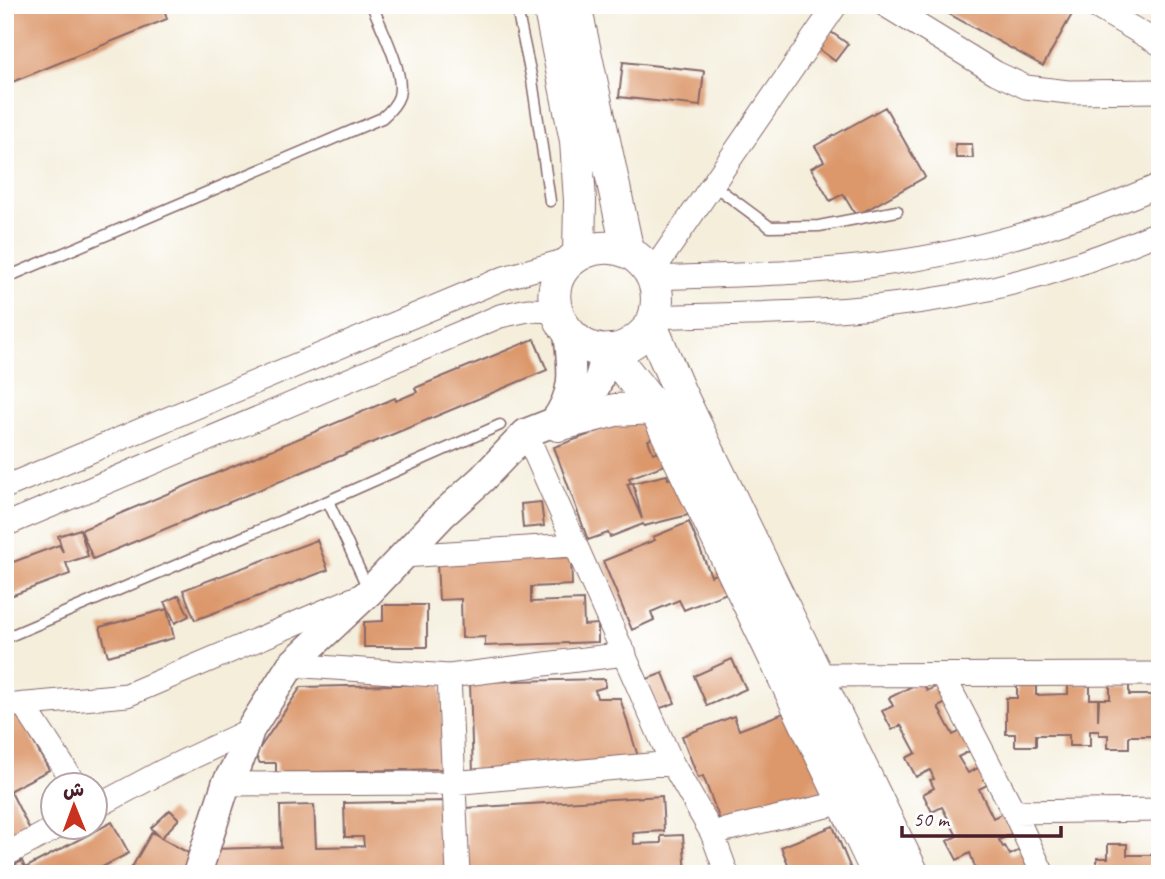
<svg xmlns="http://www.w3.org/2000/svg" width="1165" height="879" font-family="Caveat,'Playpen Sans Arabic',sans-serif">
<rect width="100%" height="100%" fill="#fff"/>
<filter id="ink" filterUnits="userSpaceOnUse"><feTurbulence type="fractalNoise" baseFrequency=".0143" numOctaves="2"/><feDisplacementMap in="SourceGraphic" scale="14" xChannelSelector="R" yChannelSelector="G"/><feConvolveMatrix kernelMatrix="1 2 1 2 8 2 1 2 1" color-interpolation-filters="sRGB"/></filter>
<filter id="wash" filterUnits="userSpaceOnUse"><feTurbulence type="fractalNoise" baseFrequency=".00686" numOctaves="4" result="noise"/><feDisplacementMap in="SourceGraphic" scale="28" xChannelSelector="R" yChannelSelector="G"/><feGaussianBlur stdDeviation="1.57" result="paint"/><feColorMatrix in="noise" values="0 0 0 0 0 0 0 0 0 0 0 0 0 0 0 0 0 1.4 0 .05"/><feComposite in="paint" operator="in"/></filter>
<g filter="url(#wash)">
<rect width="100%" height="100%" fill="#f4eedb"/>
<g id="blocks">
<path fill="#dc976a" d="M5 5H163L167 19 5 85Z
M933 5H1068L1075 9 1043 66Z
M831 32 848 44 835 61 819 49Z
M623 62 704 71 700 106 619 97Z
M885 107 925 177 856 216 843 194 830 201 811 168 824 161 815 146Z
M955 144H972L973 158H956Z
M534 339 547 370 93 559 81 530 395 398 396 401 417 392 415 388Z
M652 412 660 436 648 440 653 453 671 447 676 461 629 478 631 483 627 484 642 519 633 483 667 475 668 479 678 477 688 515 644 526 643 524 610 537 608 533 588 540 554 447Z
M541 502 544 526 523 528 521 504Z
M689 522 711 576 729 568 737 589 684 610 679 600 651 612 654 620 632 630 603 561 655 540 653 537Z
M80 529 88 556 66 563 70 574 5 598V565L59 545 63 552 58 536Z
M317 540 328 570 195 620 183 590Z
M571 557 572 585 531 587V602L583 600 584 625 598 624V642L485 646V637L462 638 461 599 439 600 437 563Z
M179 595 189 616 175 623 165 602Z
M383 605H427V647H364V622L383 621Z
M167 609 174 638 108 656 100 627Z
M732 659 746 689 707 706 694 676Z
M663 673 675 703 658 709 647 679Z
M605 679V687L595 690 597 698H620L640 763 473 773 470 682Z
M922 681 927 691 939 685 948 702 938 707 953 735 963 730 972 750 958 757 968 773 980 767 989 784 979 789 993 818 1003 813 1013 833 999 840 1003 847 1005 846 1010 855 1022 849 1031 866 1022 871 1023 874H968L976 870 970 853 957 860 947 841 957 836 942 807 932 812 923 794 934 788 930 780 934 779 930 770 916 777 906 758 916 753 901 725 892 730 882 711 893 706 889 698Z
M442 684 443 769 276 773V763H260L255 755 301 687Z
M1017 684H1036V695L1068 694V684H1090V699H1098V721L1099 699H1110V685H1129V695H1160V736H1129V748H1108V735H1099V731H1090V746H1069V735H1036V746H1015V734H1006V698H1017Z
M797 708 828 793 725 833 703 776 698 778 682 736 734 716 739 730Z
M16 710 49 770 5 793V715Z
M11 792 31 832 5 845V795Z
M662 796 664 831 633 833 634 844 661 843V836L683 835 686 874H469L465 808Z
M446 801 450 874H212V849L281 847 280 806 314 805 316 847 364 846 363 837H345L344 803Z
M170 810 179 819 161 838 194 856 184 874H128L152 832 160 837 151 828Z
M112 822 129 853 89 874H5V870L22 861 25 868Z
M833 826 853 874H792L781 847Z
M1108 844H1127V855H1160V874H1097V858H1108Z"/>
</g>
</g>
<g filter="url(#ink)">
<use href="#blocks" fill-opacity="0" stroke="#866769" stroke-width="2"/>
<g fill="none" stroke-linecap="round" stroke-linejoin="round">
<g stroke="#866769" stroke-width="13">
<path id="service" d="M516 5 532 80 550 201
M712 184 770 227 819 226 897 211
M5 278 382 118C389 112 396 105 399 96 405 72 381 28 372 5
M328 501 369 591
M5 638 328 501 500 425"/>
</g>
<g stroke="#866769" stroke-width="25">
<path id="minor" d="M885 5 996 73 1026 87 1068 92 1160 91
M1093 5 1160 44
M651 274 836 5
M653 278C730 275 807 274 883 264 979 252 1071 223 1160 185
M654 317C731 314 807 314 883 306 978 297 1073 270 1160 232
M526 433 672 763 712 833 727 874
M5 487 504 278 577 257
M5 525 500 316 528 310 556 311
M403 556 573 545
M291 665 449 676 625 654
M802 675 1160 674
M943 675 1014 812 1043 874
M449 676 458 874
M23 704 75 784
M5 706 127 695 360 596
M226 784 452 783 672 763
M94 808 163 771 250 730
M1014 812 1160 810
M712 833 844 802
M5 855 59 826"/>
</g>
<g stroke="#866769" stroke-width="31">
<path id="tertiary" d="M554 422C577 391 572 369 568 333
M197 874 226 784 241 757 250 730 291 665 369 592 442 515 482 479 526 433 554 422 558 425C590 401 600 391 605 350"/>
</g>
<g stroke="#866769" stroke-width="34">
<path id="secondary" d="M549 5 576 141 580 201 579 255
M575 5 628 252
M651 325C591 401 509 287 585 252 602 245 622 247 636 257 658 274 662 301 651 325L680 393 913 874
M609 350 655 408 878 874
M558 425 615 410 655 408"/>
</g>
<use href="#service" stroke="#fff" stroke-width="10"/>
<use href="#minor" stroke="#fff" stroke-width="23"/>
<use href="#tertiary" stroke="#fff" stroke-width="28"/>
<use href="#secondary" stroke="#fff" stroke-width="32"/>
</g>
</g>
<rect width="1165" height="879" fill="none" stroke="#fff" stroke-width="28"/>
<g transform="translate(74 806) rotate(359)"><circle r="33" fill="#ffffff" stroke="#b7a5aa" stroke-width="2"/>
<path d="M0-5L12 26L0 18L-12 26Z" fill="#c8321e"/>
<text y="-10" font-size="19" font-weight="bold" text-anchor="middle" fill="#4a1f2b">ش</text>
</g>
<path d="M902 826v10h159v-10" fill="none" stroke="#4a1f2b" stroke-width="3.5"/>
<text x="913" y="826" font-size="21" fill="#4a1f2b" stroke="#ffffff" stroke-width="5" paint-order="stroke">50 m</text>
</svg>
